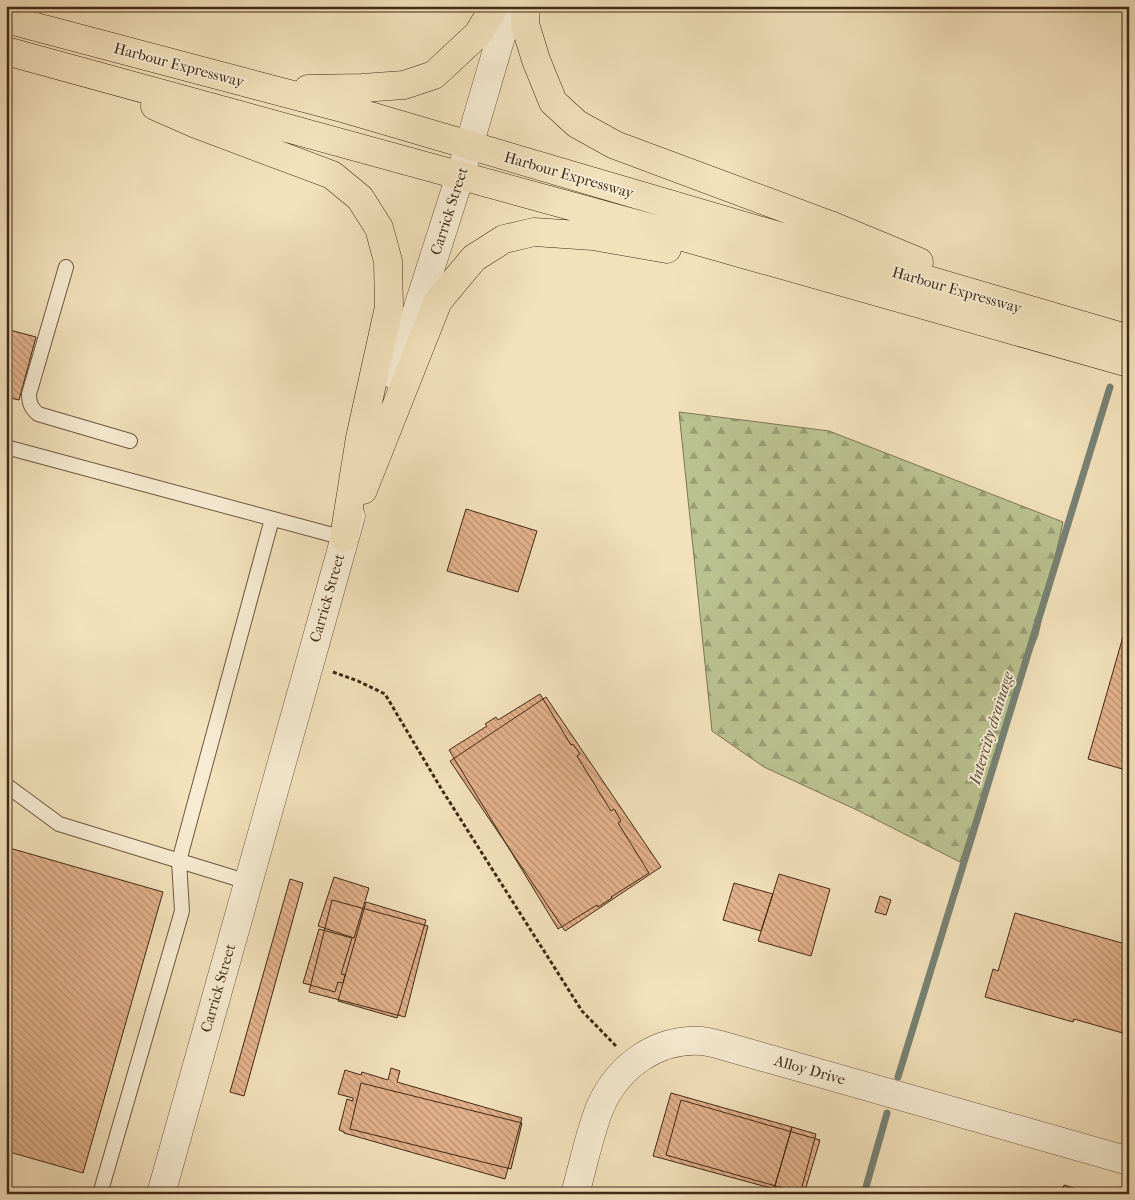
<svg xmlns="http://www.w3.org/2000/svg" width="1135" height="1200" font-family="'IM FELL French Canon',serif">
<defs>
<pattern id="forest-firs" width="22" height="20" patternUnits="userSpaceOnUse" patternTransform="scale(1.25)"><rect width="22" height="20" fill="#bac390"/><path d="M5 1l3.5 6h-7zM16 11l3.5 6h-7z" fill="#999e75"/></pattern>
<pattern id="building-back-hatch" width="6" height="6" patternUnits="userSpaceOnUse" patternTransform="scale(1.25)"><rect width="6" height="6" fill="#e4b28c"/><path d="M-1 5l2 2M0 0l6 6M5-1l2 2" fill="none" stroke="#ba9171"/></pattern>
</defs>
<rect width="100%" height="100%" fill="#f2e1bb"/>
<filter id="stains"><feTurbulence type="fractalNoise" baseFrequency=".004" numOctaves="4"/><feColorMatrix values="0 0 0 0 .2 0 0 0 0 .09 0 0 0 0 .02 0 0 0 .5 -.17"/></filter>
<radialGradient id="worn" r=".72"><stop offset=".6" stop-color="#630" stop-opacity="0"/><stop offset="1" stop-color="#630" stop-opacity=".3"/></radialGradient>
<path fill="url(#forest-firs)" stroke="#7e7653" d="M679 412 829 431 1063 522 1038 635 1025 666 960 862 859 811 764 767 712 731Z"/>
<g fill="none" stroke-linecap="round" stroke-linejoin="round">
<path stroke="#778274" stroke-width="7" d="M898 1077 1110 387
M864 1194 887 1113"/>
</g>
<path fill="url(#building-back-hatch)" stroke="#422916" d="M6 329 36 337 19 400 6 397Z
M466 509 537 531 518 592 447 571Z
M1128 619 1129 620V771L1088 759Z
M540 694 571 745 573 744 580 754 577 756 611 811 614 809 621 821 618 823 649 873 611 897 612 898 598 907 597 905 558 929 449 750 487 726 485 724 496 717 498 720Z
M546 697 661 867 565 931 450 761Z
M6 847 163 892 83 1173 6 1151Z
M779 874 830 889 811 956 758 941Z
M334 877 369 888 354 938 318 926Z
M290 879 303 883 244 1096 230 1092Z
M734 883 773 894 761 931 723 920Z
M880 896 891 900 886 915 875 912Z
M332 900 428 926 405 1017 309 992Z
M366 902 426 920 397 1018 338 1001Z
M1015 913 1129 945V1037L1125 1036 1126 1034 1074 1019 1073 1022 985 997 993 969 998 971Z
M319 929 352 938 341 974 345 975 343 983 338 982 335 992 303 983Z
M391 1068 400 1071 397 1082 522 1118 505 1179 344 1133V1132L339 1130 347 1099 353 1101V1098L338 1094 345 1070 361 1075 362 1072 388 1080Z
M361 1083 522 1123 511 1169 350 1129Z
M671 1093 792 1127 774 1189 653 1156Z
M681 1100 820 1140 804 1194 666 1155Z
M792 1127 816 1134 800 1194H789L774 1189Z
M1064 1185 1095 1194H1061Z"/>
<g fill="none" stroke-linecap="round" stroke-linejoin="round">
<g stroke="#6e573f" stroke-width="16">
<path id="service" d="M66 267 29 394C29 403 31 408 38 414L130 441
M6 447 344 538
M6 785 59 824 248 882
M100 1194 182 911 179 861 272 519"/>
</g>
<g stroke="#6e573f" stroke-width="29">
<path id="minor" d="M575 1194C583 1167 590 1130 601 1105 619 1066 657 1038 702 1041 709 1042 717 1044 724 1046L1129 1161"/>
</g>
<g stroke="#6e573f" stroke-width="29">
<path id="tertiary" d="M396 376 460 176 510 6
M161 1194 351 516"/>
</g>
<g stroke="#422916" stroke-width="29">
<path id="primary" d="M526 6 525 24 536 60 553 102 577 124 615 145 830 225 919 262
M6 19 346 109 1129 339
M6 51 662 231 1129 363
M308 89 362 88 404 85 434 75 478 34 495 6
M155 106 196 124 332 175 360 198 379 228 388 261 389 307 360 438 344 538
M363 490 438 301 474 258 504 239 534 232 593 236 667 249"/>
</g>
<path stroke="#422916" stroke-width="3" stroke-dasharray="4 2.5" stroke-linecap="butt" d="M333 672 358 681 385 694 442 790 582 1011 616 1046"/>
<use href="#service" stroke="#f7ecd3" stroke-width="14"/>
<use href="#minor" stroke="#f7ecd3" stroke-width="28"/>
<use href="#tertiary" stroke="#f7ecd3" stroke-width="28"/>
<use href="#primary" stroke="#f2e1bb" stroke-width="28"/>
</g>
<g text-anchor="middle" dominant-baseline="central" stroke-width="4" stroke-linejoin="round" paint-order="stroke">
<g font-size="15" fill="#422916" stroke="#f7ecd3">
<text transform="translate(179 65) rotate(15)">Harbour Expressway</text>
<text transform="translate(569 175) rotate(16)">Harbour Expressway</text>
<text transform="translate(449 211) rotate(-72)">Carrick Street</text>
<text transform="translate(957 290) rotate(16)">Harbour Expressway</text>
<text transform="translate(327 598) rotate(-74)">Carrick Street</text>
<text transform="translate(218 988) rotate(-74)">Carrick Street</text>
<text transform="translate(810 1070) rotate(16)">Alloy Drive</text>
</g>
<g font-size="16" font-style="italic" fill="#584e3d" stroke="#f7ecd3">
<text transform="translate(991 728) rotate(-73)">Intercity drainage</text>
</g>
</g>
<rect width="1135" height="1200" fill="none" stroke="#f2e1bb" stroke-width="25"/>
<rect x="8" y="8" width="1120" height="1185" fill="none" stroke="#422916" stroke-width="2.5"/>
<rect x="12" y="12" width="1110" height="1175" fill="none" stroke="#422916"/>
<rect width="100%" height="100%" filter="url(#stains)"/>
<rect width="100%" height="100%" fill="url(#worn)"/>
</svg>
